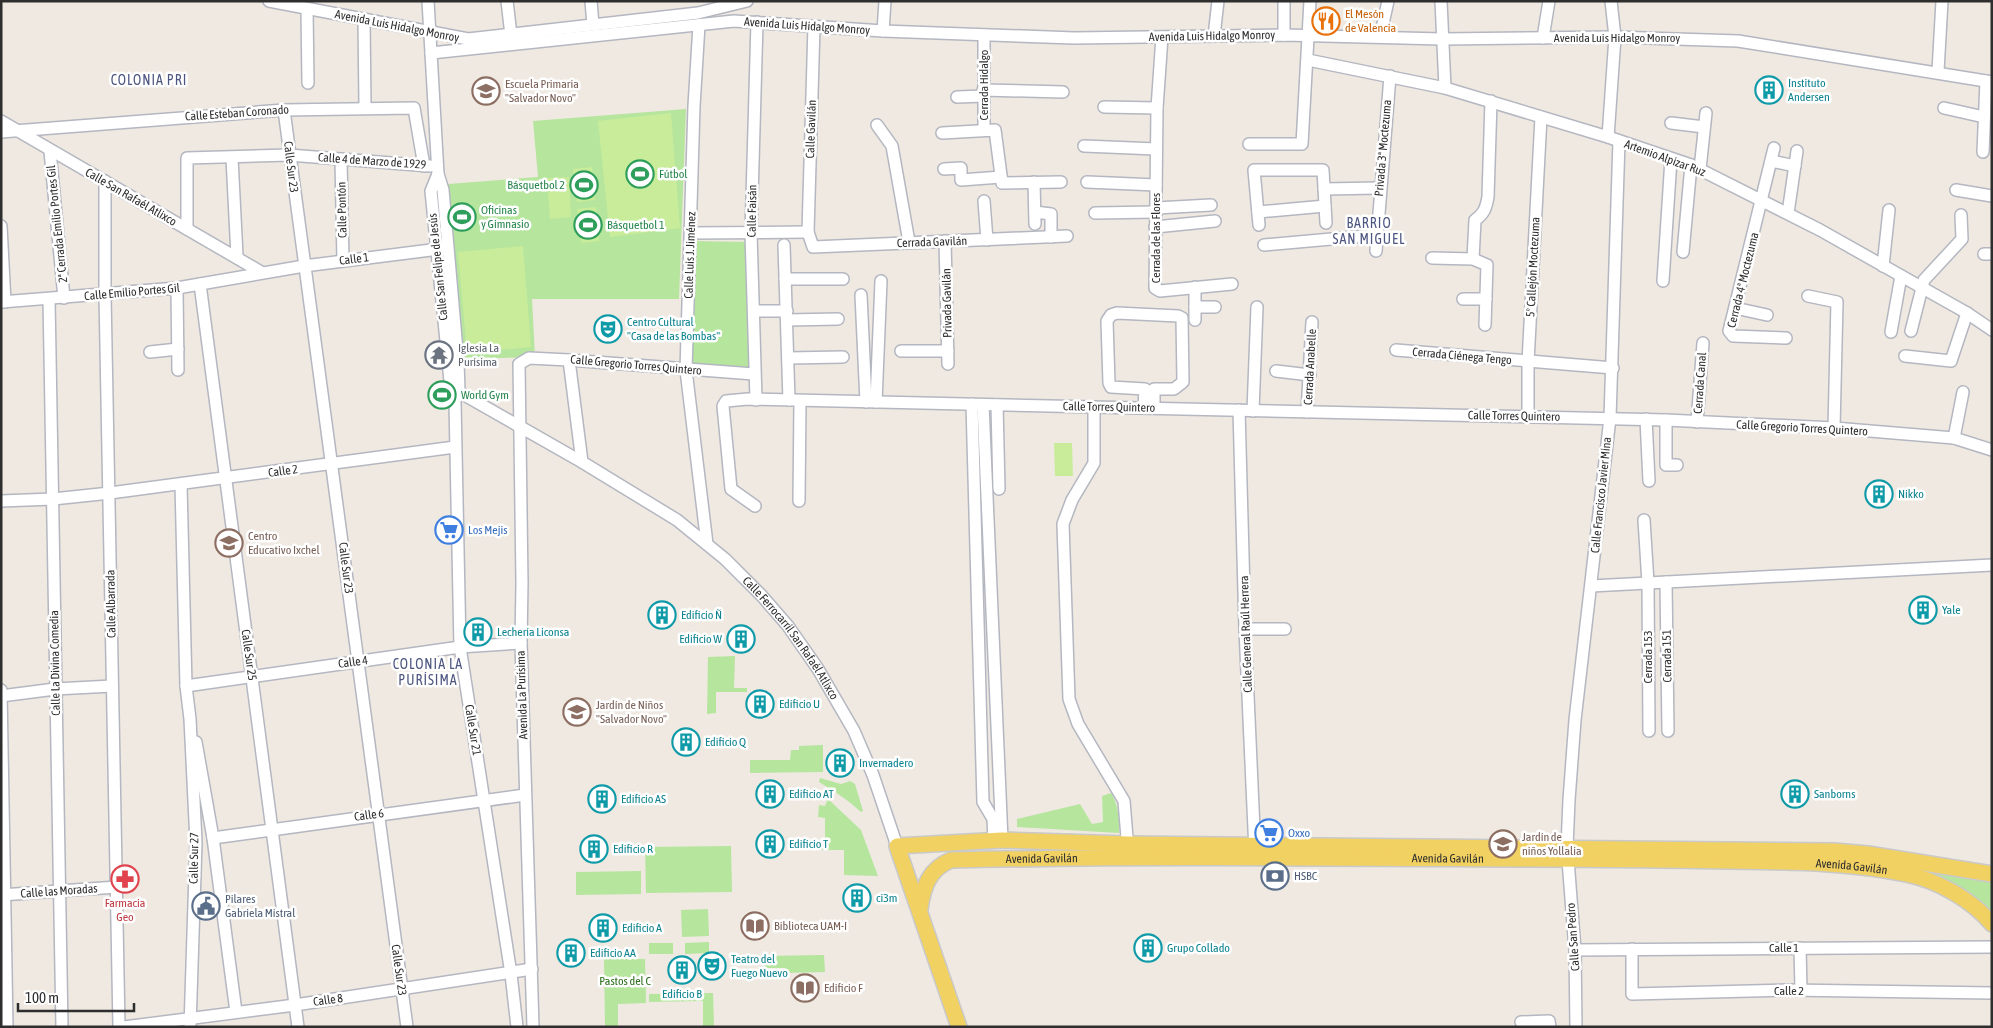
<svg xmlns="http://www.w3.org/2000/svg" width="1993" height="1028" font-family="'Asap Condensed',sans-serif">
<rect width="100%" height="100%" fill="#efe9e1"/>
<path fill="#b6e59e" d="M686 109 679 299H532L535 357 460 359 448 184 538 177 533 121Z
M694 241 753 242 750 368 691 367Z
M735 656 734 688H747V692H716V713L707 714 708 657Z
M823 745V772L750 773V760H790L791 750H799V746Z
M820 778 841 784 850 781 855 784 863 811 861 812C848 800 834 791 819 782Z
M1111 793C1119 806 1119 818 1119 833L1017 827V819L1080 804 1092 824 1103 822 1102 796Z
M828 799 861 830 878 876 844 875V850H821L820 840 825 839V818L818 817 819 805 825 806Z
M731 846 732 892 646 893 645 847Z
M1921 870 1992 875V919L1920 874Z
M641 871V894L576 895V872Z
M708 909 709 936 682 937 681 910Z
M709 942V953L685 954V943Z
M649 943H673V954H649Z
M824 955 825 972 785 973V968H765L764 956Z
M604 959H645L646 1003 618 1004V1027H605Z
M713 993 714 1027H703V1001L649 1002V994Z"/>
<path fill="#c9ec9a" d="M671 113 680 228 610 237 598 121Z
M592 167 595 200 577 202 573 169Z
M569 177 571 217 550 219 547 178Z
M596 207 599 241 581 243 577 209Z
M523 246 531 347 467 353 458 252Z
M1054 443H1072L1073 476H1055Z"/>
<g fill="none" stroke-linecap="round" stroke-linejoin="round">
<g stroke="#b4b7c1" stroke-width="14">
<g id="minor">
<path d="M269 1 468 39 698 13 747 1"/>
<path d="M428 1 438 174 443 190 458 362 459 392 456 398"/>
<path d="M507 1 511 35"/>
<path d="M591 1 593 25"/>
<path d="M1284 1V35"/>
<path d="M1441 1 1445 88"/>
<path d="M307 9 308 83"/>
<path d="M364 19 365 107"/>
<path d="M699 25 694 106 686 370 707 544"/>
<path d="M814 26 808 232 813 247 1067 236"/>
<path d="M883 31 885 1"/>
<path d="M984 35V130"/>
<path d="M1214 36 1218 1"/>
<path d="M1162 37 1157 108 1155 288 1160 291 1232 284"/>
<path d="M1380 37 1388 1"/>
<path d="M1543 38 1549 1"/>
<path d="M431 53 734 21 883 31 1074 38 1284 35 1442 39 1615 37 1738 41 1992 82"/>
<path d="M1308 60 1445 88 1608 137 1691 165 1820 230 1967 313 1992 330"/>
<path d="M1938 71 1942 1"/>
<path d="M983 90 1063 92"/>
<path d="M957 97 984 96"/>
<path d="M1104 107 1157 108"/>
<path d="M1944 108 1984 117"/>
<path d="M284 110 407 1027"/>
<path d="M1 121 261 272"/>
<path d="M1671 123 1704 127"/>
<path d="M877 125 892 146 909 242"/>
<path d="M1 132 284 110 414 108 424 166"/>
<path d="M942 133 995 130 1002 183 1061 182"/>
<path d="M1608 137 1615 37 1611 1"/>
<path d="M1249 144H1302L1310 1"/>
<path d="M1084 146 1156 149"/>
<path d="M1774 148 1729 331 1733 336 1786 338"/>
<path d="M50 151 64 298"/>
<path d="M1983 152 1986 81"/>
<path d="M232 158 237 256"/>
<path d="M341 159 343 261"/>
<path d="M1771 161 1795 166"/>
<path d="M944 169 961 168V180L1001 177"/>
<path d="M1700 169 1706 113"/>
<path d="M438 174 431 191 451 391 455 402 460 647 511 974 517 1027"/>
<path d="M105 181V295L119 1027"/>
<path d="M1034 182 1035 224"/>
<path d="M1087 182 1156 185"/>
<path d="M1324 189 1379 188"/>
<path d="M1956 190 1992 196"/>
<path d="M984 201 987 240"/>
<path d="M1156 208 1211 205"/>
<path d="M1035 212 1051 214V237"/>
<path d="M1258 212 1325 206"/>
<path d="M1095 213 1155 212"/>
<path d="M1788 213 1797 151"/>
<path d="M1259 225 1254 170H1323L1326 223"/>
<path d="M1 226 5 302"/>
<path d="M1155 227 1215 221"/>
<path d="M187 229V158L289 155 430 166"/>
<path d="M691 233 808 232"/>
<path d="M945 241 948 364"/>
<path d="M784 245 789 400"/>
<path d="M1264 245 1376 235"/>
<path d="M1376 251 1390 76"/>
<path d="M1683 252 1691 165"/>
<path d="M1984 254H1992"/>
<path d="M1432 258 1473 259 1487 265 1485 325"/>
<path d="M1473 259 1475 220C1484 214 1486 208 1488 197L1491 101"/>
<path d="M1883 266 1889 210"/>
<path d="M785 279H843"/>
<path d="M1663 281 1671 159"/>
<path d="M200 284 298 1027"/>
<path d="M177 288 178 370"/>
<path d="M861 295 866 402"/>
<path d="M1808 296 1837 302 1834 428"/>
<path d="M49 299 62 1027"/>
<path d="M1463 299H1486"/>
<path d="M1 302 177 288 304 266 447 248"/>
<path d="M1195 307H1215"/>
<path d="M1735 308 1767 315"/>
<path d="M754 311H787"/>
<path d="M787 320 838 319"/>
<path d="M1195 320V287"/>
<path d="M1911 331 1924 280 1962 239 1961 215"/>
<path d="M1891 332 1901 276"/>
<path d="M1396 350 1613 368"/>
<path d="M901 351H948"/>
<path d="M150 352 178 349"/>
<path d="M1905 356 1951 361 1967 313"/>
<path d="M789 358 843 357"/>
<path d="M569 360 582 462"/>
<path d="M1276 371 1310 375"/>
<path id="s1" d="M451 391 459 392 582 462 677 520 725 559 762 596 788 626 818 669 854 731 873 775 897 846"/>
<path d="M756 400 751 233 757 22"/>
<path d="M876 402 881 281"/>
<path d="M972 404 983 802 993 819 994 840"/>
<path d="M983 405 1002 840"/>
<path d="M997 405 999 489"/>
<path d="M1094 407V463L1072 500 1063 524 1069 699 1078 724 1124 801 1128 850"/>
<path d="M1144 408 1145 389 1111 387 1109 383 1107 321 1111 315 1117 313 1178 316 1182 318 1183 382 1174 389H1154V408"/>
<path d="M1239 410 1245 629 1255 852"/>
<path d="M1253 411 1257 307"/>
<path d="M1307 412 1312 322"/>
<path d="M1528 417V362L1541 117"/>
<path d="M1646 419 1649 481"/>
<path d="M1666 420V465H1677"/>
<path d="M1697 422 1703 343"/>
<path d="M1954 438 1963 392"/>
<path d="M181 485 186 686 190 719 196 842 190 1027"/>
<path d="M1 501 53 499 110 493 455 447"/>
<path d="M799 501 800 401"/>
<path d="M755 506 731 489 723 406 726 401 748 399 1666 420 1834 428 1954 438 1992 450"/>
<path d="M1644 520 1648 583 1649 731"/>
<path d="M1666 582 1668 731"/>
<path d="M1591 586 1992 565"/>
<path d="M1245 629H1285"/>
<path d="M186 686 460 647 521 643"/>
<path d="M1 690 7 1027"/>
<path d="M1 696 55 689 112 686"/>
<path d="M196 742 213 838 236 1012"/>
<path d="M213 838 525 795"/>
<path d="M1 895 117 887"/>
<path d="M1800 948 1801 990"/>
<path d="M1632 949V994L1788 990 1992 993"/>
<path d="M1575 950 1992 947"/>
<path d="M1521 1022 1549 1021 1550 1027"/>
<path d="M124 1027 295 1005 532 969"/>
<path d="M533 1027 521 643 522 583 519 364 529 358 569 360 754 374"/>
<path d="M1576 1027 1575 950 1567 847 1569 800 1575 720 1610 418 1619 141"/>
</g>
</g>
<g stroke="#c9c9c9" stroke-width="18">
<g id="major">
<path id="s2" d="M920 909C923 887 929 869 951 860 1145 856 1340 858 1535 859 1601 859 1666 860 1732 861 1791 862 1848 862 1906 874 1937 880 1972 900 1992 924"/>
<path d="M959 1027 897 846 1002 840 1128 844 1834 851 1868 854 1992 874"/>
</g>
</g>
<use href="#minor" stroke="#fff" stroke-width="11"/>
<use href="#major" stroke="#f2d163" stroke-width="15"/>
</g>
<defs>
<g id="restaurant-ring" transform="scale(1.4375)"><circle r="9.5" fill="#fff" stroke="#e8710a" stroke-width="1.5"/><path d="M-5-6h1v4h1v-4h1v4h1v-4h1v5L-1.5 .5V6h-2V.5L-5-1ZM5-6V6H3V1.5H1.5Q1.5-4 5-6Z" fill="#e8710a"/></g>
<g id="building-ring" transform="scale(1.4375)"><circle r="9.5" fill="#fff" stroke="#0f9aa8" stroke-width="1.5"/><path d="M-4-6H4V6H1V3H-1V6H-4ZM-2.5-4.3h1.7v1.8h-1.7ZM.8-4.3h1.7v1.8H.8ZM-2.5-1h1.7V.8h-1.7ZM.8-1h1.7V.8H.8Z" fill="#0f9aa8"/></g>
<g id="school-ring" transform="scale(1.4375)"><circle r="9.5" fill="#fff" stroke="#8d6e63" stroke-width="1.5"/><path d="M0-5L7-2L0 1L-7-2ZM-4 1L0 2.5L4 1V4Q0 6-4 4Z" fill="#8d6e63"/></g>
<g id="stadium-ring" transform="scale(1.4375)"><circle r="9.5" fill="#fff" stroke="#2e9e5b" stroke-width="1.5"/><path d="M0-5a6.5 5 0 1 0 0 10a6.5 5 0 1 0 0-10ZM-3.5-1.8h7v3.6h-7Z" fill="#2e9e5b"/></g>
<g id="theatre-ring" transform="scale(1.4375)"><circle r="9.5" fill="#fff" stroke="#0f9aa8" stroke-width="1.5"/><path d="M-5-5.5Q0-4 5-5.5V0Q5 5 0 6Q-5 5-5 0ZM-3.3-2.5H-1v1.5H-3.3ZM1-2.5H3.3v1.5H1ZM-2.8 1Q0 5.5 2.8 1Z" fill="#0f9aa8"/></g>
<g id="temple-ring" transform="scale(1.4375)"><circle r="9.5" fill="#fff" stroke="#6b7280" stroke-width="1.5"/><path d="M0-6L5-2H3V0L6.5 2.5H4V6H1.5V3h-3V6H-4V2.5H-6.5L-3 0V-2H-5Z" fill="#6b7280"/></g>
<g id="supermarket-ring" transform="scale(1.4375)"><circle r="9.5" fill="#fff" stroke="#3f7fe0" stroke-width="1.5"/><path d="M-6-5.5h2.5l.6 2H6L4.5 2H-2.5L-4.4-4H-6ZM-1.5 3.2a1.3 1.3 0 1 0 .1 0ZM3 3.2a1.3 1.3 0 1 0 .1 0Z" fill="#3f7fe0"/></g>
<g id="bank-ring" transform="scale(1.4375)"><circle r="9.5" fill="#fff" stroke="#5c6f8a" stroke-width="1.5"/><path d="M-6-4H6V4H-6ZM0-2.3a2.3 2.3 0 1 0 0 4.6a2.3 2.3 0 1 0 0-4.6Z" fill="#5c6f8a"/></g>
<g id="pharmacy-ring" transform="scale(1.4375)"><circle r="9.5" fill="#fff" stroke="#e0444e" stroke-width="1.5"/><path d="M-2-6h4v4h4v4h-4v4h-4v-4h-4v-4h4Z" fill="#e0444e"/></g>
<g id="civic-ring" transform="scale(1.4375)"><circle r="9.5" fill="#fff" stroke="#5c6f8a" stroke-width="1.5"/><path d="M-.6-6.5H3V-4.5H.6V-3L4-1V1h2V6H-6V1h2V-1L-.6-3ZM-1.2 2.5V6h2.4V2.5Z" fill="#5c6f8a"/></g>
<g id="library-ring" transform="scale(1.4375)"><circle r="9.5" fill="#fff" stroke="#8d6e63" stroke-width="1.5"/><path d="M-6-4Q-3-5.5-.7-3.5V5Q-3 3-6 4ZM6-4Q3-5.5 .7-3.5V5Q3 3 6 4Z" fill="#8d6e63"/></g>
</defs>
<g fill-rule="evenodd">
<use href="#restaurant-ring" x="1326" y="21"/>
<use href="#building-ring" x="1769" y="90"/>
<use href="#school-ring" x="486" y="91"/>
<use href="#stadium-ring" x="640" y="174"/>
<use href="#stadium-ring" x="584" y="185"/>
<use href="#stadium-ring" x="462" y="217"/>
<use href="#stadium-ring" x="588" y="225"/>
<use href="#theatre-ring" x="608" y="329"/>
<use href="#temple-ring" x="439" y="355"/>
<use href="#stadium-ring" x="442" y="395"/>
<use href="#building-ring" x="1879" y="494"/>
<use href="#supermarket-ring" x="449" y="530"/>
<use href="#school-ring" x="229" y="543"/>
<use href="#building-ring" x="1923" y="610"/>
<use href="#building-ring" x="662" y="615"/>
<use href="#building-ring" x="478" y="632"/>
<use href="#building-ring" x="741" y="639"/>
<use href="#building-ring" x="760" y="704"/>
<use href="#school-ring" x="577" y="712"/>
<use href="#building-ring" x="686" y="742"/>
<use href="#building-ring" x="840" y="763"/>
<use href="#building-ring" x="770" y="794"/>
<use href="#building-ring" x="1795" y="794"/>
<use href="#building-ring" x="602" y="799"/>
<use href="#supermarket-ring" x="1269" y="833"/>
<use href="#building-ring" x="770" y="844"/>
<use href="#school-ring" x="1503" y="844"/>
<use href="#building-ring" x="594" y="849"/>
<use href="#bank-ring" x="1275" y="876"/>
<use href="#pharmacy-ring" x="125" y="879"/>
<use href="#building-ring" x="857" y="898"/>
<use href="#civic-ring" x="206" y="906"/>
<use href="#library-ring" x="755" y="926"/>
<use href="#building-ring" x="603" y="928"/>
<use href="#building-ring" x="1148" y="948"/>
<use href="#building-ring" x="571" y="953"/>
<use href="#theatre-ring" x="712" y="966"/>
<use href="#building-ring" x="682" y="970"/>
<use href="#library-ring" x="805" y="988"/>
</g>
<g text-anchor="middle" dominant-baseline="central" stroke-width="5" stroke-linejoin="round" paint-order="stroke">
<g font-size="12" fill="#c56008" stroke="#fff" text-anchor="start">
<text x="1345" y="14">El Mesón<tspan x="1345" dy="14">de Valencia</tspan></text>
</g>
<g font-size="12" fill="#2e2e2e" stroke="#fff">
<text transform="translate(397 26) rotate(11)">Avenida Luis Hidalgo Monroy</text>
<text transform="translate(807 26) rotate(4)">Avenida Luis Hidalgo Monroy</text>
<text transform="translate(1212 36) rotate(-1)">Avenida Luis Hidalgo Monroy</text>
<text x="1617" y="38">Avenida Luis Hidalgo Monroy</text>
<text transform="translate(984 85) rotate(-90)">Cerrada Hidalgo</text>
<text transform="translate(237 113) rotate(-4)">Calle Esteban Coronado</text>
<text transform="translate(811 129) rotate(-88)">Calle Gavilán</text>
<text transform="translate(1383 148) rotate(-85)">Privada 3ª Moctezuma</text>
<text transform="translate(1665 158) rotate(20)">Artemio Alpizar Ruz</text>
<text transform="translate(372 161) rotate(4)">Calle 4 de Marzo de 1929</text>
<text transform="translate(291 167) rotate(83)">Calle Sur 23</text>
<text transform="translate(131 197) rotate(30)">Calle San Rafaél Atlixco</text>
<text transform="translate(342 210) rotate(-91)">Calle Pontón</text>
<text transform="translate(752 211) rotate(-89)">Calle Faisán</text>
<text transform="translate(57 224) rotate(-96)">2ª Cerrada Emilio Portes Gil</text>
<text transform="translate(1156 238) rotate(-90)">Cerrada de las Flores</text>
<text transform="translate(932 242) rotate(-2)">Cerrada Gavilán</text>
<text transform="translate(690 255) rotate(-88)">Calle Luis J. Jiménez</text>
<text transform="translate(354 259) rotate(-7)">Calle 1</text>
<text transform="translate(438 267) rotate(-96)">Calle San Felipe de Jesús</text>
<text transform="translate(1533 267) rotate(-87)">5º Callejón Moctezuma</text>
<text transform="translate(1743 280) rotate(-76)">Cerrada 4ª Moctezuma</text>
<text transform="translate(132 292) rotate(-5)">Calle Emilio Portes Gil</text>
<text transform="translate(947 303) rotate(-91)">Privada Gavilán</text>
<text transform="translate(1462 356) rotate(5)">Cerrada Ciénega Tengo</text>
<text transform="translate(636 365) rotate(5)">Calle Gregorio Torres Quintero</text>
<text transform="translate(1310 367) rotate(-87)">Cerrada Anabelle</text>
<text transform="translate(1700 383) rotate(-86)">Cerrada Canal</text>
<text transform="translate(1109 407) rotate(1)">Calle Torres Quintero</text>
<text transform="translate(1514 416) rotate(1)">Calle Torres Quintero</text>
<text transform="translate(1802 428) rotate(3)">Calle Gregorio Torres Quintero</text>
<text transform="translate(283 471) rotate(-8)">Calle 2</text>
<text transform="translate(1601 495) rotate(-84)">Calle Francisco Javier Mina</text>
<text transform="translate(346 568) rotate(83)">Calle Sur 23</text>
<text transform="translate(111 604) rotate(-91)">Calle Albarrada</text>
<text transform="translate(1246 634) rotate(-92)">Calle General Raúl Herrera</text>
<text stroke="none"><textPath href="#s1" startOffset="426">Calle Ferrocarril San Rafaél Atlixco</textPath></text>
<text transform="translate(249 655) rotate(82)">Calle Sur 25</text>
<text transform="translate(1667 656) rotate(-91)">Cerrada 151</text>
<text transform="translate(1648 657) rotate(-90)">Cerrada 153</text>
<text transform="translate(353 662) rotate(-8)">Calle 4</text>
<text transform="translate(55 663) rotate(-91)">Calle La Divina Comedia</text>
<text transform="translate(522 695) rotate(-92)">Avenida La Purísima</text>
<text transform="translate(473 730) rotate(81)">Calle Sur 21</text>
<text transform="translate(369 815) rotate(-8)">Calle 6</text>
<text transform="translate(194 858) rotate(-89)">Calle Sur 27</text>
<text stroke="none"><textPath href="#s2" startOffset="558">Avenida Gavilán</textPath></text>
<text stroke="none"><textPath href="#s2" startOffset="152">Avenida Gavilán</textPath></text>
<text stroke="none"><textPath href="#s2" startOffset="962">Avenida Gavilán</textPath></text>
<text transform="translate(59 891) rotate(-4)">Calle las Moradas</text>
<text transform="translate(1573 937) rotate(-94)">Calle San Pedro</text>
<text x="1784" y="948">Calle 1</text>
<text transform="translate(399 970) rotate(82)">Calle Sur 23</text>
<text x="1789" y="991">Calle 2</text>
<text transform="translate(328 1000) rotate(-8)">Calle 8</text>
</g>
<g font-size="12" fill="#0d838f" stroke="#fff" text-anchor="start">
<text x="1788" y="83">Instituto<tspan x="1788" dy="14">Andersen</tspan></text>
<text x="627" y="322">Centro Cultural<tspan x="627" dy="14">"Casa de las Bombas"</tspan></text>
<text x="1898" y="494">Nikko</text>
<text x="1942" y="610">Yale</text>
<text x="681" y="615">Edificio Ñ</text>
<text x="497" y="632">Lechería Liconsa</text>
<text x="722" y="639" text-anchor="end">Edificio W</text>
<text x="779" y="704">Edificio U</text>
<text x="705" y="742">Edificio Q</text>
<text x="859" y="763">Invernadero</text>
<text x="789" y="794">Edificio AT</text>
<text x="1814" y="794">Sanborns</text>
<text x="621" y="799">Edificio AS</text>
<text x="789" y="844">Edificio T</text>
<text x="613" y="849">Edificio R</text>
<text x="876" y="898">ci3m</text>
<text x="622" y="928">Edificio A</text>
<text x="1167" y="948">Grupo Collado</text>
<text x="590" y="953">Edificio AA</text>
<text x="731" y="959">Teatro del<tspan x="731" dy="14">Fuego Nuevo</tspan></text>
<text x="682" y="994" text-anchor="middle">Edificio B</text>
</g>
<g font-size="12" fill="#785e54" stroke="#fff" text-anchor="start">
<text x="505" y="84">Escuela Primaria<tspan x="505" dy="14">"Salvador Novo"</tspan></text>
<text x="248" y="536">Centro<tspan x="248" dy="14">Educativo Ixchel</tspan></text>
<text x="596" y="705">Jardín de Niños<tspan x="596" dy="14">"Salvador Novo"</tspan></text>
<text x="1522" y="837">Jardín de<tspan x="1522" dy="14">niños Yollalia</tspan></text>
<text x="774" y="926">Biblioteca UAM-I</text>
<text x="824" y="988">Edificio F</text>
</g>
<g font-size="12" fill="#27864d" stroke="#fff" text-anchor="start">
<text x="659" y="174">Fútbol</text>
<text x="565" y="185" text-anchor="end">Básquetbol 2</text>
<text x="481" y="210">Oficinas<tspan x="481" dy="14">y Gimnasio</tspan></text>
<text x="607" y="225">Básquetbol 1</text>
<text x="461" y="395">World Gym</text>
</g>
<g font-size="12" fill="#5b616d" stroke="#fff" text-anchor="start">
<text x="458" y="348">Iglesia La<tspan x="458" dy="14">Purísima</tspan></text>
</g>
<g font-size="12" fill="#366cbe" stroke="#fff" text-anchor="start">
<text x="468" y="530">Los Mejis</text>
<text x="1288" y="833">Oxxo</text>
</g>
<g font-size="12" fill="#4e5e75" stroke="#fff" text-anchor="start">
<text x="1294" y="876">HSBC</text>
<text x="225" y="899">Pilares<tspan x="225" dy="14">Gabriela Mistral</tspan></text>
</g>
<g font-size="12" fill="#be3a42" stroke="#fff">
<text x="125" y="903">Farmacia<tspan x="125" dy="14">Geo</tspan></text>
</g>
<g font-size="12" fill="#2c6e1b" stroke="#fff">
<text x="625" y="981">Pastos del C</text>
</g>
<g font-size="14" letter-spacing="1" fill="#4d5680" stroke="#fff">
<text x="149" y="80">COLONIA PRI</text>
<text x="1369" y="223">BARRIO<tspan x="1369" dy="16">SAN MIGUEL</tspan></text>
<text x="428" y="664">COLONIA LA<tspan x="428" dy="16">PURÍSIMA</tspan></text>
</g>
</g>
<rect width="1993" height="1028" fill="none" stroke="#2e2e2e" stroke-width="5"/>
<path d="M18 1003v8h116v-8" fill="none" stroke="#2e2e2e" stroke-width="2.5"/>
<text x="25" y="1003" font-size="15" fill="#2e2e2e" stroke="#ffffff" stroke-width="4" paint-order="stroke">100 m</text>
</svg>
